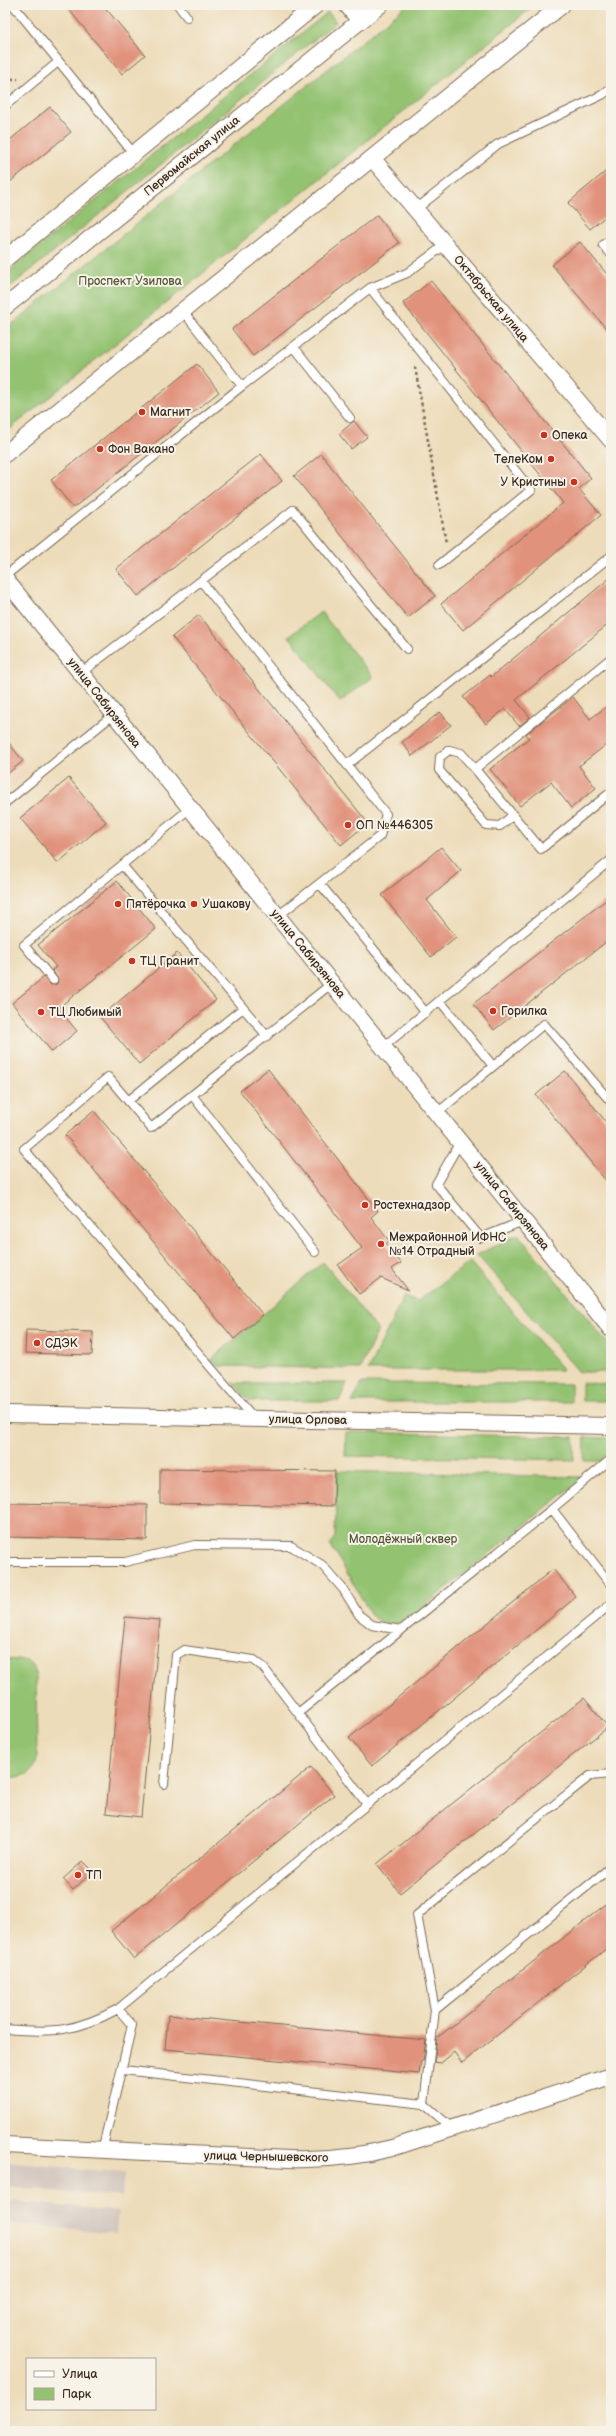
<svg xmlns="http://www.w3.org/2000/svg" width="616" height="2436" font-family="'Balsamiq Sans',sans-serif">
<rect width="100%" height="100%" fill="#f7f3e8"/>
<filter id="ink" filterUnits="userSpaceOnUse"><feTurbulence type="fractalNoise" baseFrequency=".025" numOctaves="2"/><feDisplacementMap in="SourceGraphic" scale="8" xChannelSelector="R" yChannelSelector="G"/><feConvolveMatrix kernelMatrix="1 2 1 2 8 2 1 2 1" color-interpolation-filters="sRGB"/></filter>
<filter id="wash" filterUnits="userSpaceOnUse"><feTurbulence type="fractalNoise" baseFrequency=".012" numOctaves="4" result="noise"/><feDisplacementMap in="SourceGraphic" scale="16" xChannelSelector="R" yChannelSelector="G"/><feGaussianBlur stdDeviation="0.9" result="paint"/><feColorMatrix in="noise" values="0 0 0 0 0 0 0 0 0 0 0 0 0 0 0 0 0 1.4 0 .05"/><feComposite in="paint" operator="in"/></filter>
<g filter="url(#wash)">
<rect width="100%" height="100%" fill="#eddcb9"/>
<path fill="#f1d5bd" d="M5 737 32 771 5 793Z"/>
<path fill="#cec1ba" d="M5 2162 124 2173 122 2197 5 2187Z
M5 2201 118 2211 116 2233 5 2223Z"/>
<path fill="#93c271" stroke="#677648" d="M407 5H535L5 433V330Z
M328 12 336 22 5 291V274Z
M321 612 373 677 340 702 289 636Z
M518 1234 611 1347V1372H579L477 1255Z
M323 1262 378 1330 360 1369 219 1366 211 1360Z
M470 1262 563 1370H368L404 1296 418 1301Z
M233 1383H347L339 1401H249Z
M362 1383 571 1384V1402H352Z
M582 1383 611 1384V1393L605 1401H582Z
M346 1432 574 1437V1460L345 1456Z
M585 1437 611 1438V1448L601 1461H584Z
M337 1471 584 1477 413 1615C399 1623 385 1629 372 1616L330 1544 335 1537Z
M5 1659 29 1661 34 1668 36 1677 37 1760C33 1777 21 1777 5 1778Z"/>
<g id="blocks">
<path fill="#e1927c" d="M65 5H103L145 55 122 74Z
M50 107 71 132 5 186V144Z
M611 167V212L590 229 568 203Z
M377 215 399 243 253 356 232 329Z
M580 242 611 279V334L552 265Z
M431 281 591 478 579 489 601 515 463 630 441 604 563 503 403 303Z
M197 364 219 392 73 508 51 480Z
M354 421 367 437 351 449 339 434Z
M261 454 282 481 138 596 116 569Z
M321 454 435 596 408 618 294 476Z
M611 577V622L516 700 530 717 519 726 505 709 486 724 463 697 490 675 491 677Z
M199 615 368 823 341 845 172 637Z
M573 697 590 719 611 703V741L579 766 596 788 571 808 551 782 520 806 490 769 529 738 526 734Z
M440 712 451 725 412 756 402 742Z
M5 738 23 761 5 776Z
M69 778 106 822 58 863 20 818Z
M441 847 461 871 427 900 456 937 431 957 382 895Z
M117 881 156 929 58 1008 77 1031 52 1052 12 1003 44 977 51 985 57 984 58 979 52 970 56 967 38 945Z
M611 896V938L494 1030 473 1004Z
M177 953 216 1000 139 1064 100 1017Z
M268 1069 378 1211 371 1217 389 1241 386 1244 401 1263 392 1269 408 1290 381 1278 359 1294 338 1265 362 1248 240 1091Z
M565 1071 611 1128V1187L536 1095Z
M94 1111 263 1315 234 1339 65 1135Z
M26 1330 93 1332 92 1355 25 1353Z
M160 1469 335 1471 334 1506 160 1503Z
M5 1503 147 1505V1540L5 1537Z
M553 1569 576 1597 372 1766 349 1738Z
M125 1617 160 1620 141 1817 106 1813Z
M584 1698 608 1727 400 1893 377 1864Z
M311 1767 334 1795 134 1959 111 1931Z
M83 1861 93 1871 73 1890 63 1879Z
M611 1900V1945L462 2063 454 2052 441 2063 434 2062 437 2038Z
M168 2015 426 2040 423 2061H421L419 2074 165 2049Z"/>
</g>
</g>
<g filter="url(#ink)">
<use href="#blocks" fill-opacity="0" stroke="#796854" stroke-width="1"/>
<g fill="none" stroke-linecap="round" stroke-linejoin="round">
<g stroke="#796854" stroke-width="10">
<path id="lane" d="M13 5 134 154
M178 5 187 17
M5 106 58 62
M415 210 498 144 602 95 611 88
M611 239 603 245 611 254
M370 288 531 490 439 565
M182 310 242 386
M294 347 350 418
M5 576 242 386 370 288 407 273 445 245
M201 581 386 814 380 836 278 916
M611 658 475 769 541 849 611 792
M81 673 293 510 407 649
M347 765 611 556
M475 769 461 753 449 750 440 757 439 770 486 825 500 826 513 815
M5 803 113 715
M189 809 122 865 267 1036
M320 884 426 1013
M53 980 24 945 122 865
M440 1001 493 1066
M383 1047 611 860
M192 1095 315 1252
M128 1101 243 1008
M437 1113 544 1024 611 1102
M460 1142 436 1184 481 1238 523 1221
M254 1418 24 1149 108 1077 151 1128 331 984
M552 1509 611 1585
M5 1562H125L195 1545 291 1546 322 1565 343 1589 359 1615 372 1625 401 1630
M298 1713 552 1509 611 1459
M164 1784 176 1655 184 1650 254 1660 263 1667 367 1804
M435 2010 417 1915 590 1776 611 1774
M5 2029C52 2033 76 2032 118 2009L611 1604
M123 2070 424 2104
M452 2128 424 2104 435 2010 611 1867
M102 2151 132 2025 118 2009"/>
</g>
<g stroke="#796854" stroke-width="18">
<path id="street" d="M347 5 360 21
M372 158 611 440
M5 259 316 5
M5 307 380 5
M5 454 562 5
M5 579 611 1329
M5 1414 611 1426
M5 2145 289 2159C325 2160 357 2157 392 2148L611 2076"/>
</g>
<path stroke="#796854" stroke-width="2.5" stroke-dasharray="3 3" stroke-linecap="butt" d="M5 79H18
M415 367 446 543"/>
<use href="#lane" stroke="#fff" stroke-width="8"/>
<use href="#street" stroke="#fff" stroke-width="16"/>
</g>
</g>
<g fill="#c8321e" stroke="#f7f3e8" stroke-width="1.5">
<circle cx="142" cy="412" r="4"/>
<circle cx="544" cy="435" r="4"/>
<circle cx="100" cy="449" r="4"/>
<circle cx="551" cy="459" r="4"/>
<circle cx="574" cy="482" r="4"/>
<circle cx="348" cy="825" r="4"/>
<circle cx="118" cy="904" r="4"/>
<circle cx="194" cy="904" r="4"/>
<circle cx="132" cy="961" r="4"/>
<circle cx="493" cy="1011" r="4"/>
<circle cx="41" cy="1012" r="4"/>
<circle cx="365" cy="1205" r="4"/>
<circle cx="381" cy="1244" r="4"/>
<circle cx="37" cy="1343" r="4"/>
<circle cx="78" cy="1875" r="4"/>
</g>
<g text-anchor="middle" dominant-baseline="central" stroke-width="4" stroke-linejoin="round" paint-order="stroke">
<g font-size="12" fill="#3b2a1e" stroke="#f7f3e8">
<text transform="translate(192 156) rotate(-39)">Первомайская улица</text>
<text transform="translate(491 299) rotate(50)">Октябрьская улица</text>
<text transform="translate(104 703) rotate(52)">улица Сабирзянова</text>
<text transform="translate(308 954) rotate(51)">улица Сабирзянова</text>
<text transform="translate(512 1206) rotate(51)">улица Сабирзянова</text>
<text transform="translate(308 1420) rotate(1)">улица Орлова</text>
<text transform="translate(266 2157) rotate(1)">улица Чернышевского</text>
</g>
<g font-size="12" fill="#555837" stroke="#f7f3e8">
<text x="130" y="281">Проспект Узилова</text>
<text x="403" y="1539">Молодёжный сквер</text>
</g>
<g font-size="12" fill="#3b2a1e" stroke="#f7f3e8" text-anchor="start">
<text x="150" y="412">Магнит</text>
<text x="552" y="435">Опека</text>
<text x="108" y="449">Фон Вакано</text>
<text x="543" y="459" text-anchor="end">ТелеКом</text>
<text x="566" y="482" text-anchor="end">У Кристины</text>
<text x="356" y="825">ОП №446305</text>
<text x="126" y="904">Пятёрочка</text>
<text x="202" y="904">Ушакову</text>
<text x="140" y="961">ТЦ Гранит</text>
<text x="501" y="1011">Горилка</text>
<text x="49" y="1012">ТЦ Любимый</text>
<text x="373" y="1205">Ростехнадзор</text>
<text x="389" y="1237">Межрайонной ИФНС<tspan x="389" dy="14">№14 Отрадный</tspan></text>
<text x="45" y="1343">СДЭК</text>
<text x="86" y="1875">ТП</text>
</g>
</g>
<rect width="616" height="2436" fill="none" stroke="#f7f3e8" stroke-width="20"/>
<rect x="26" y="2358" width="130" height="52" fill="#f7f3e8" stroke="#aca397"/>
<rect x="34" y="2371" width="20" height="6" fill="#ffffff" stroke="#aca397"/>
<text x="62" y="2378" font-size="12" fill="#3b2a1e">Улица</text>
<rect x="34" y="2388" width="20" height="12" fill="#93c271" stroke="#aca397"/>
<text x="62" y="2398" font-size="12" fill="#3b2a1e">Парк</text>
</svg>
